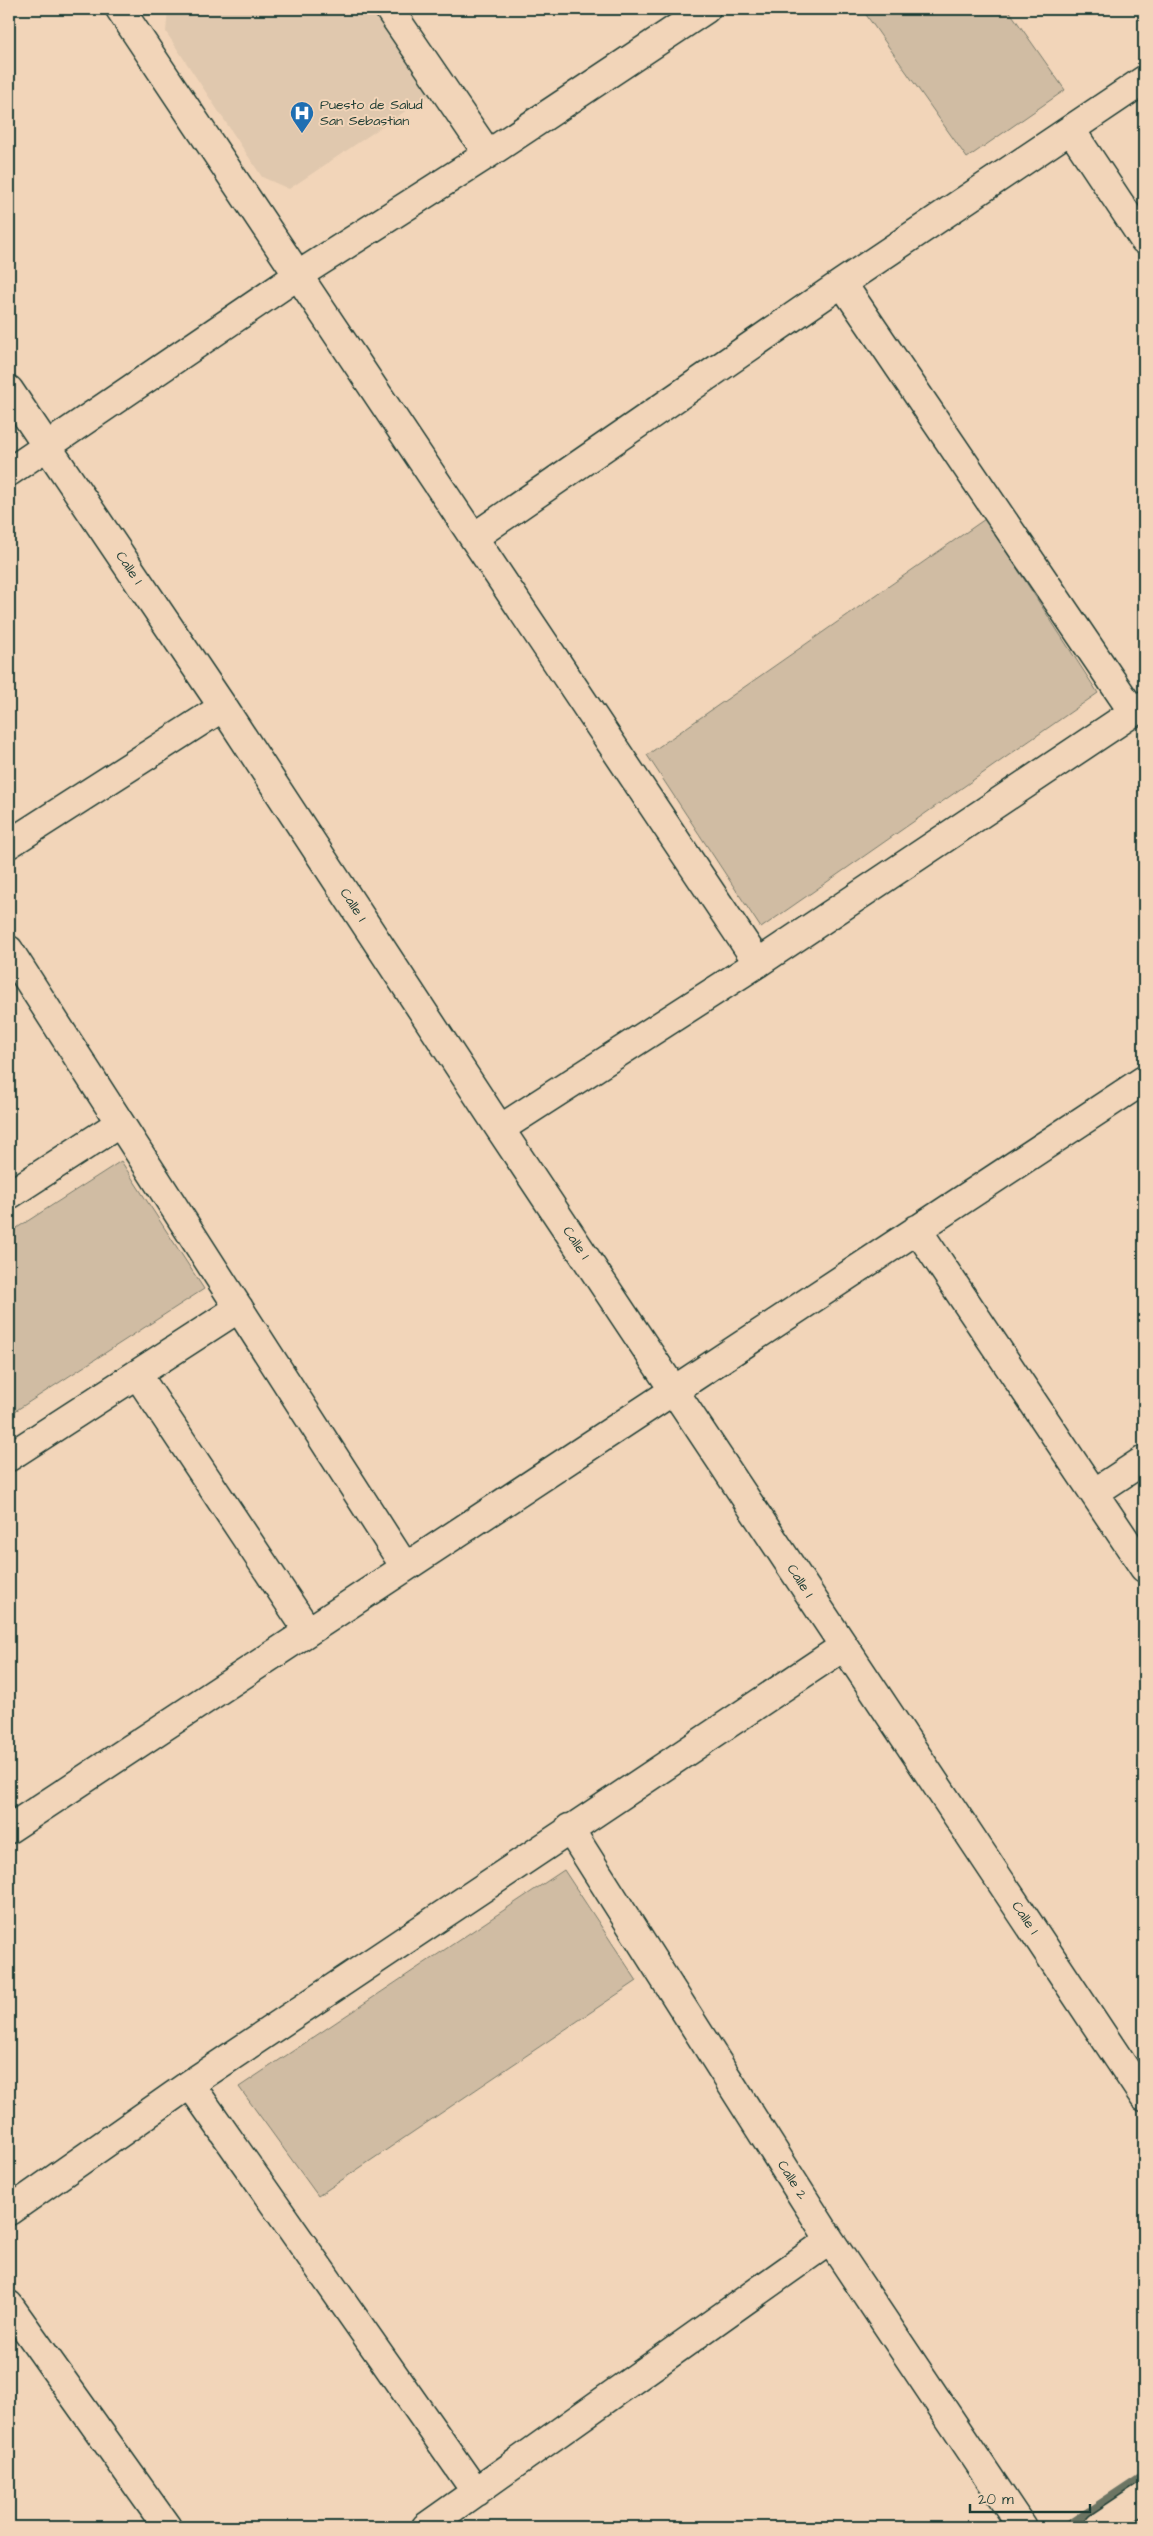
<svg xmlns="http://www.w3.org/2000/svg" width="1153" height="2536" font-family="'Architects Daughter',sans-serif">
<rect width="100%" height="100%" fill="#f2d5b9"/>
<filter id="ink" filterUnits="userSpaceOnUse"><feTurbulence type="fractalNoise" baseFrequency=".02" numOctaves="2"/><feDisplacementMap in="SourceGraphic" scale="10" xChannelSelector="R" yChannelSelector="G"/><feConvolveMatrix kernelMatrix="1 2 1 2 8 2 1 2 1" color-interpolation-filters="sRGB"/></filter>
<g filter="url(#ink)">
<path fill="#e0c8ae" d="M168 9H380L434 92 289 189 262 177 166 32Z"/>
<path fill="#d0bca3" stroke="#787c6c" d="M862 9H1008L1065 90 967 158Z
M985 519 1098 693 761 928 647 755Z
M121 1161 204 1289 9 1415V1233Z
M564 1870 637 1981 318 2196 239 2087Z"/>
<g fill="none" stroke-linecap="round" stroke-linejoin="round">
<path stroke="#6c7464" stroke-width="12" d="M1069 2527 1144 2477"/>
<g stroke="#1f3d34" stroke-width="31">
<path id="minor" d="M120 9 758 963
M389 9 488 154
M1071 130 1144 240
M842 283 1133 712
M9 390 223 707 500 1129 1144 2097
M9 472 297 276 488 154 706 9
M474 537 842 283 1144 80
M9 844 223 707
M9 950 405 1567
M500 1129 758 963 1144 705
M9 1195 120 1123
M917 1229 1144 1568
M137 1374 308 1631
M9 1457 239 1308
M1094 1493 1144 1460
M569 1828 830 2240 1022 2527
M9 1829 1144 1080
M190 2084 476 2492
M9 2211 190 2084 843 1647
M9 2305 167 2527
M426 2527 830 2240"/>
</g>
<g stroke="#1f3d34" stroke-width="31">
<path id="tertiary" d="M1099 2527 1144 2497"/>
</g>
<use href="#minor" stroke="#f2d5b9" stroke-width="28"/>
<use href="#tertiary" stroke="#f2d5b9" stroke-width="28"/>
</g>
</g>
<defs>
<g id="hospital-pin" transform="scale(1.25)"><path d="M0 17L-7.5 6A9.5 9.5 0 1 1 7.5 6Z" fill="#1f6fb2" stroke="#f2d5b9"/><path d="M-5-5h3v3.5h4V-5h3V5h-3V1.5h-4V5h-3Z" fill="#fff"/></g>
</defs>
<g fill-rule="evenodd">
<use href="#hospital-pin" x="302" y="113"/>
</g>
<g text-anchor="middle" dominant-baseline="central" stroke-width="4" stroke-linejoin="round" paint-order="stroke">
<g font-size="14" fill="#1f3d34" stroke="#f2d5b9" text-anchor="start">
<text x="320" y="105">Puesto de Salud<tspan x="320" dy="16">San Sebastian</tspan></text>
</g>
<g font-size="14" fill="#1f3d34" stroke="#f2d5b9">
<text transform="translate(129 568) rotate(56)">Calle 1</text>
<text transform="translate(353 905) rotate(57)">Calle 1</text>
<text transform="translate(576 1243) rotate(56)">Calle 1</text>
<text transform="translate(800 1581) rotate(57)">Calle 1</text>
<text transform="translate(1025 1918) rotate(56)">Calle 1</text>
<text transform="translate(792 2180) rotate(58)">Calle 2</text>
</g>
</g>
<rect width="1153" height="2536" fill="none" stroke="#f2d5b9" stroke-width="30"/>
<rect x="15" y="15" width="1123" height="2506" fill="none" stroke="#1f3d34" stroke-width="2" filter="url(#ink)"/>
<path d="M970 2504v8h120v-8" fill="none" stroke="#1f3d34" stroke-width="2.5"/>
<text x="978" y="2504" font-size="15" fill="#1f3d34" stroke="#f2d5b9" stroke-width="4" paint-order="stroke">20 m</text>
</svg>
